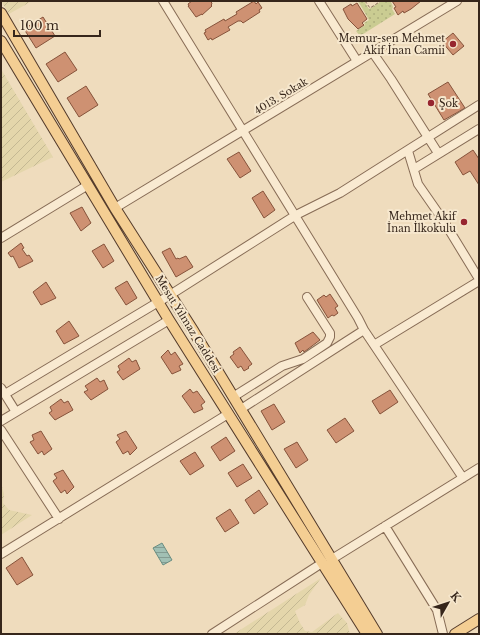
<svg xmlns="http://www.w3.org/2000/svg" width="480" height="635" font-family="'Libre Baskerville',serif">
<defs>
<pattern id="farmland-furrows" width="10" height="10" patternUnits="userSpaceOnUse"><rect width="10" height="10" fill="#e4d6ab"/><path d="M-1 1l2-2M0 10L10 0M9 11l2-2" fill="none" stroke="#c4b893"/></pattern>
<pattern id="grass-dots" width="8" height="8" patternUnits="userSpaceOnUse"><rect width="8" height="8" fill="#cacc92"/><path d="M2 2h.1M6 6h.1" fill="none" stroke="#aeaf7d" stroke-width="1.8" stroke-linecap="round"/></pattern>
<pattern id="water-rules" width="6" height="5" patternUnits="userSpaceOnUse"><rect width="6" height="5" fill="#a1c0b4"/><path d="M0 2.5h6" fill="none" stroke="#849c92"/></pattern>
</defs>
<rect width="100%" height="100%" fill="#efdcbd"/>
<path fill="url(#farmland-furrows)" d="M1 1H32L9 14Z
M1 69 53 157 1 182Z
M1 483 4 494 3 503 9 510 32 515 1 535Z
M321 578 309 595 305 605 295 611 300 623 305 631 312 632 338 613 347 623 350 634H234Z"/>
<path fill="url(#grass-dots)" d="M358 1H364L369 9 382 1H393L391 2 393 7 392 9 395 14 360 36 356 31 365 25 364 23 369 20Z"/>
<path fill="url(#water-rules)" stroke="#698d81" d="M162 543 172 560 163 565 153 548Z"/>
<path fill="#ce9172" stroke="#86533b" d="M192 1H211L212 4 211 5 212 6 202 15V14L196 17 188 6H189L188 4Z
M254 1 256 4 258 2 262 8 259 10 260 12 243 23 241 21H238L228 27 230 30 212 40 211 38 208 40 204 33 206 32 205 30 224 19 225 21 237 14 236 12Z
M392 1H421L411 9 404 13 403 11 398 15 394 8 396 7Z
M357 3 367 19 362 23 364 25 358 29 348 19 343 9 351 4 352 6Z
M43 17 55 36 36 48 24 29Z
M453 33 464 46 453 55 442 42Z
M65 52 77 70 58 82 46 64Z
M448 82 465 108 444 120 428 94Z
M86 86 98 105 79 117 67 98Z
M473 150 479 159V185L470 171 463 175 455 162Z
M239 152 251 171 240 178 227 159Z
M263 191 275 210 264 218 252 198Z
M82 207 91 223 81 231 70 213Z
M21 243 24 248 22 249 27 256 29 255 33 261 19 268 13 256 11 257 8 253Z
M104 244 114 261 103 268 92 251Z
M170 248 176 259 178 258 179 259 186 256 193 267 176 277 162 252Z
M127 281 137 298 126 305 115 288Z
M46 282 56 298 41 305 33 292Z
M330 294 338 306 335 308 338 313 334 316 332 315 328 318 317 300 324 295 326 297Z
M69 321 79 336 64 344 56 331Z
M313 332 320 340 304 352 303 350 300 353 295 343Z
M240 347 252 364 248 367 249 368 244 371 241 366 238 368 230 357 234 354 233 352Z
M168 350 171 355 175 352 183 364 179 366 181 370 172 374 161 357Z
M129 358 132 362 136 360 140 369 123 380 117 372 120 370 118 366Z
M97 378 100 382 104 380 108 389 91 400 84 392 88 390 85 386Z
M190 389 193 393 197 391 205 402 201 405 203 409 194 413 182 396Z
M390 390 398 402 380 414 372 401Z
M61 399 64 403 68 401 73 410 55 420 49 413 52 411 50 407Z
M274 404 285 422 272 430 261 411Z
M345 418 354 431 336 443 327 430Z
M41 431 52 449 44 455 42 451 38 454 30 442 34 440 32 435Z
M126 431 137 448 130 455 128 451 123 454 116 442 120 439 117 435Z
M226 437 235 451 220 461 211 447Z
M297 442 308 460 296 468 284 449Z
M195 452 204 466 190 475 180 461Z
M243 464 252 478 237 487 228 473Z
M63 470 74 487 67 494 65 490 61 493 53 481 57 478 54 474Z
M259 490 268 504 254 514 245 500Z
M230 509 239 523 225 532 216 518Z
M22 557 33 575 17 585 6 568Z"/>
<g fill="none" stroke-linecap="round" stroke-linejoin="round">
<g stroke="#876c56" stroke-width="10">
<path id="minor" d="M163 1 358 318 364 330 463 478
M319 1 357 61
M373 53 391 79 438 153
M408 151 418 184 443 220 479 279
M414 169 479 129
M115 208 457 1
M1 238 88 185
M374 345 479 281
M1 388 16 412
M5 394 170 295 296 215 340 193 479 105
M233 397 282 366 303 359 327 343 330 337V333L307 297
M241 409 364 330
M1 421 169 320
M1 430 59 519
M385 526 437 610 443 634
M1 554 228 414
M332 559 479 468
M212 634 322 563"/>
</g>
<g stroke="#543b2b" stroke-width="12">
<path id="major" d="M1 13 115 208 194 332 377 634
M1 41 169 320 367 634
M455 634 479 619"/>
</g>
<path stroke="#876c56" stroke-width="1" stroke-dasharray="3 2" stroke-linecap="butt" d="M365 1 370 8 381 1"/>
<use href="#minor" stroke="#f9ead1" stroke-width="8"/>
<use href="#major" stroke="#f4ce93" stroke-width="10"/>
</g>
<g fill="#97252f" stroke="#f6e7cd" stroke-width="1.5">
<circle cx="453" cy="44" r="4"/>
<circle cx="431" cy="103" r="4"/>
<circle cx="464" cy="222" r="4"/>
</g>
<g text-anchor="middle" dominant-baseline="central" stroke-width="4" stroke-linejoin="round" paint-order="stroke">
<g font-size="10" fill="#36261b" stroke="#f6e7cd" text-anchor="end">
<text x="445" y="38">Memur-sen Mehmet<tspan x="445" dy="12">Akif İnan Camii</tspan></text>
<text x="439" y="103" text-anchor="start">Şok</text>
<text x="456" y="216">Mehmet Akif<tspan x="456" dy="12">İnan İlkokulu</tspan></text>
</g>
<g font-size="10" fill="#36261b" stroke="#f6e7cd">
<text transform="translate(281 96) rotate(-31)">4013. Sokak</text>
<text transform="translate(188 324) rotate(58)">Mesut Yılmaz Caddesi</text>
</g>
</g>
<rect width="480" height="635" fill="none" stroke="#36261b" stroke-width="4"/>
<g transform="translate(448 603) rotate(51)" stroke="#f6e7cd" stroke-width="3" paint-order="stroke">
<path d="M0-3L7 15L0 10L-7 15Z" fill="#36261b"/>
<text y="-6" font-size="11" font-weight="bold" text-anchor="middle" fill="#36261b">K</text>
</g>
<path d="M14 30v6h86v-6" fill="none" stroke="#36261b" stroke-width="2"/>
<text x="20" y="30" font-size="12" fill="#36261b" stroke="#f6e7cd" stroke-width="3" paint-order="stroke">100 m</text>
</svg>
